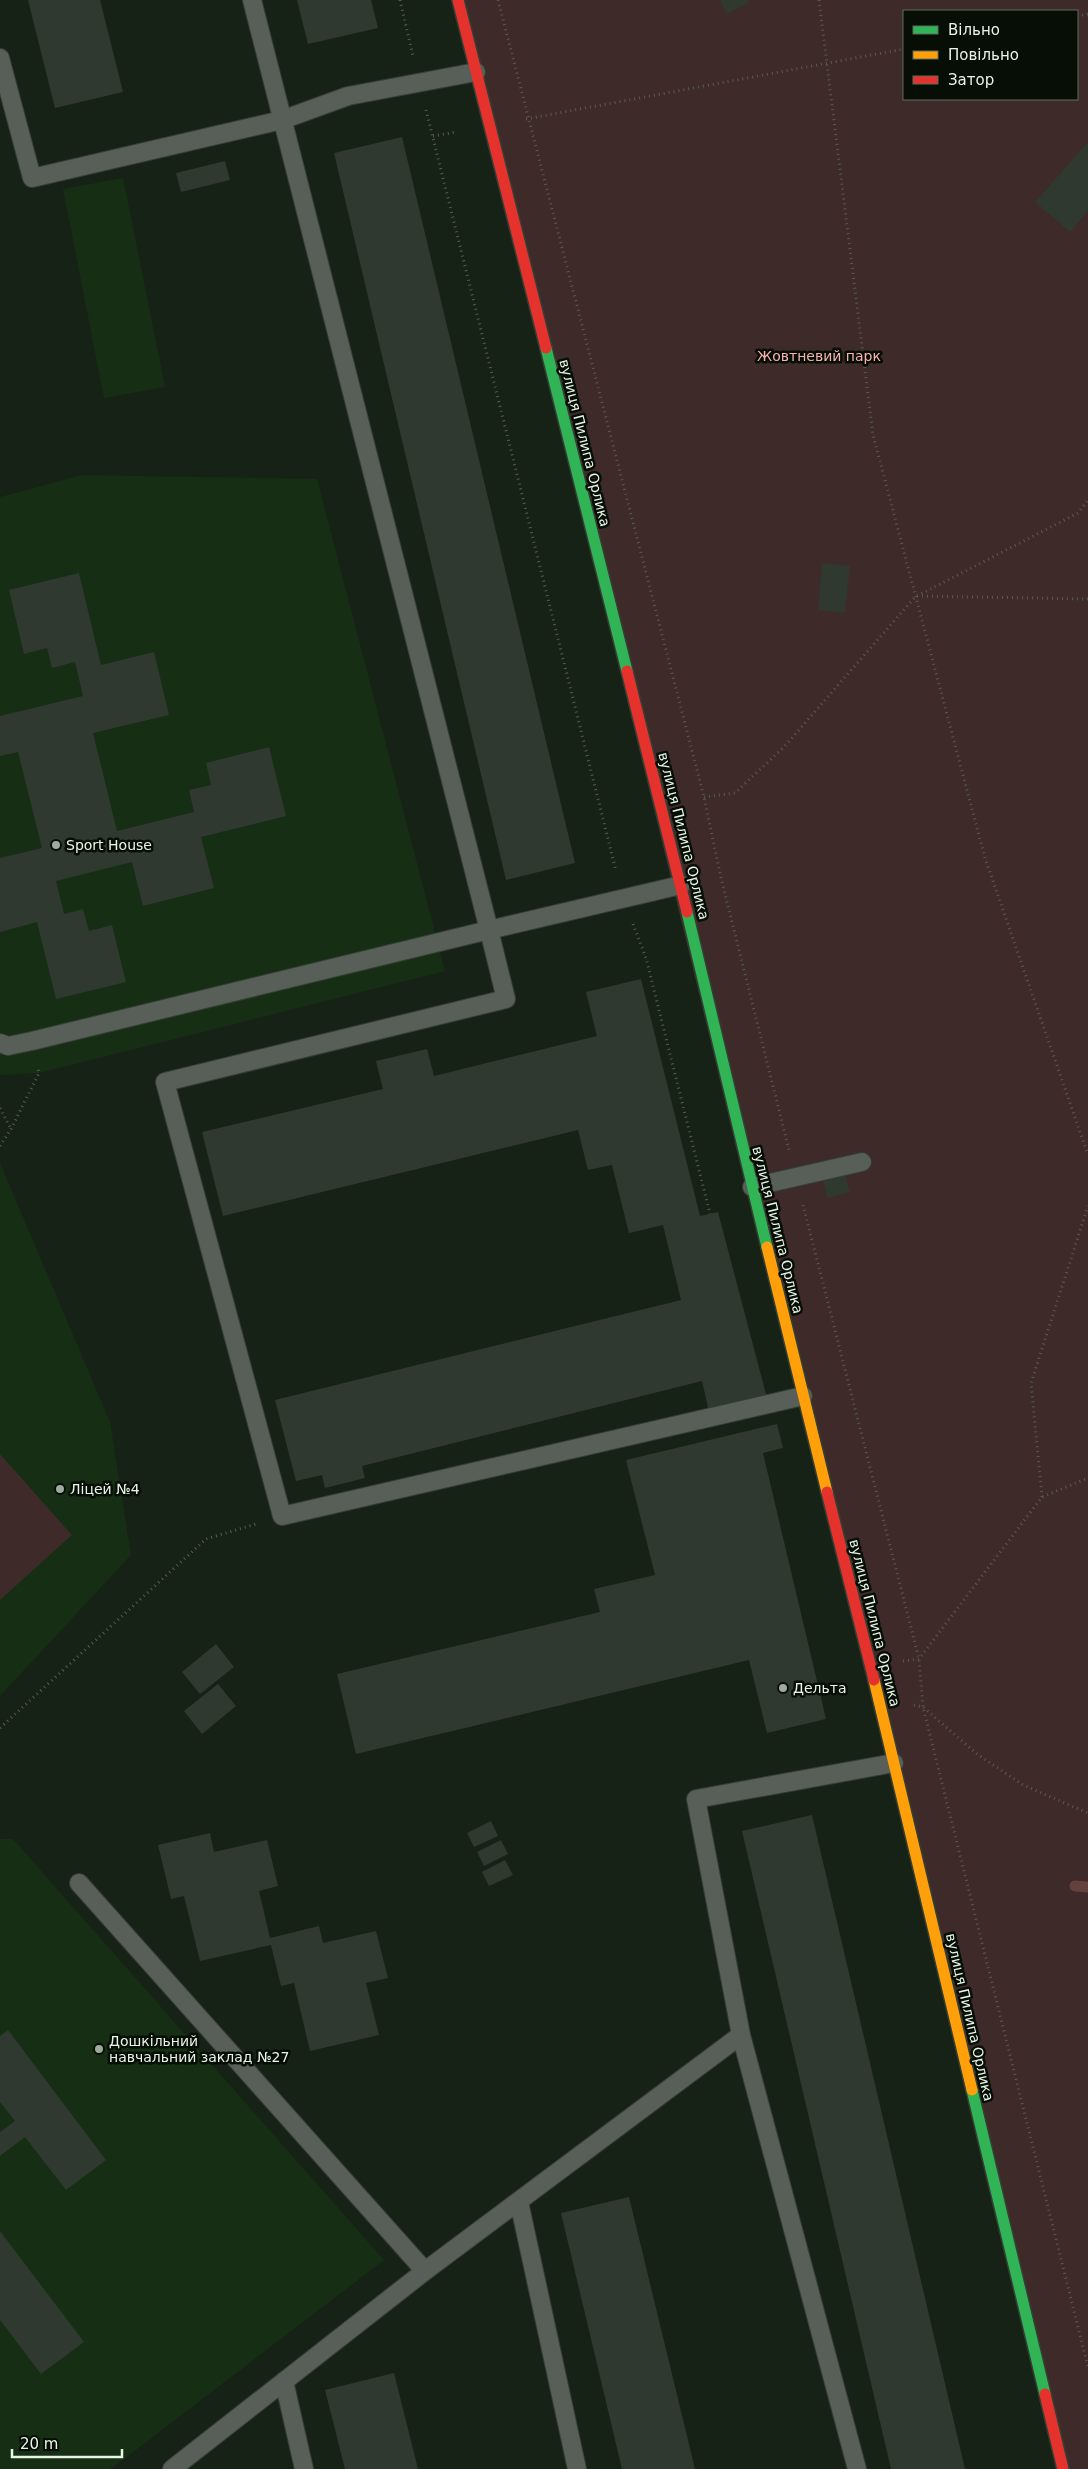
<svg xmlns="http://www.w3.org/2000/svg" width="1088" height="2469" font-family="'DejaVu Sans',sans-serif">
<rect width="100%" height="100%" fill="#172217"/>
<path fill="#162e14" d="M123 178 165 387 104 398 63 189Z
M82 475 317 479 445 971 39 1073 0 1075V497Z
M0 1163 110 1422 131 1555 0 1696Z
M0 1839H13L384 2260 111 2469H0Z"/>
<path fill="#3e2a28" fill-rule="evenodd" d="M456 0H1088V2469H1060ZM904 11H1077V99H904Z
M0 1454 72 1535 0 1600Z"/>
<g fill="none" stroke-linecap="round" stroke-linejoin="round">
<path stroke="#63413f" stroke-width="11" d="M1075 1886 1088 1887"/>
</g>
<path fill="#2f392f" d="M28 0H100L123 92 55 108Z
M297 0H371L378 28 308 44Z
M722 0H748L749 2 727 14 720 1Z
M402 137 575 863 506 880 334 153Z
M1088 142V211L1070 232 1035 202Z
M225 161 230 180 181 192 176 173Z
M822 563 850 566 845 613 818 610Z
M79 573 101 665 154 652 169 715 93 733 117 831 194 812 189 790 211 785 206 763 269 747 286 816 201 837 214 888 143 906 132 862 56 881 64 914 83 909 89 931 112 925 126 982 56 999 37 922 0 932V858L42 848 18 752 0 756V716L83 696 75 662 52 668 47 648 24 654 9 590Z
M641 979 700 1216 718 1212 767 1398 709 1412 702 1381 362 1466 365 1478 325 1488 322 1475 296 1481 275 1400 681 1300 663 1225 629 1233 612 1165 588 1170 578 1130 223 1216 202 1132 383 1089 376 1061 427 1049 434 1076 597 1036 586 992Z
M845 1175 850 1192 827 1198 823 1180Z
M777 1424 783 1448 763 1453 826 1719 767 1733 749 1660 356 1754 337 1674 600 1612 594 1589 655 1575 626 1460Z
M216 1644 234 1667 200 1694 182 1672Z
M218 1684 236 1706 202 1734 184 1711Z
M812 1815 965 2469H891L742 1831Z
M491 1821 498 1836 474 1847 467 1833Z
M210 1833 214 1852 267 1840 278 1886 259 1891 270 1938 319 1926 323 1943 376 1931 388 1978 366 1983 379 2035 310 2051 294 1983 281 1986 271 1945 200 1961 184 1896 171 1899 158 1845Z
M501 1840 508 1854 484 1866 477 1852Z
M505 1860 513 1875 489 1886 482 1872Z
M8 2030 106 2160 66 2190 25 2137 0 2156V2132L15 2121 0 2102V2036Z
M629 2197 695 2469H622L561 2213Z
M0 2231 84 2342 41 2374 0 2320Z
M394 2373 418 2469H345L325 2390Z"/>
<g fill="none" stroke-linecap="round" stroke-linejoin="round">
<g stroke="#353f35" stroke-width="20">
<path id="lane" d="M252 0 489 930 681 885
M0 58 32 178 282 120 348 96 476 72
M0 1043 8 1046 32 1041 489 930 506 999 165 1082 282 1516 803 1396
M752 1187 862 1162
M79 1883 425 2271
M741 2035 857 2469
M519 2202 577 2469
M284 2381 304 2469
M172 2469 425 2271 741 2035 696 1799 894 1763"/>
</g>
<g stroke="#353f35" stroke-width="14">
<path id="fast" d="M546 348 627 671
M687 912 767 1247
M972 2090 1045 2394"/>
</g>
<g stroke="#353f35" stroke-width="14">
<path id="slow" d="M767 1247 827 1492
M874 1680 972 2090"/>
</g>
<g stroke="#353f35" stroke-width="14">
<path id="jam" d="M458 0 546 348
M627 671 687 912
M827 1492 874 1680
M1045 2394 1063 2469"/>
</g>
<path stroke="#565b56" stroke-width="3" stroke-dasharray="1 4" stroke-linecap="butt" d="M400 0 413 56
M498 0 704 797 721 878 789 1150
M819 0 873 435 985 858 1088 1155
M1077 16 1088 14
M426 110 616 871
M526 119 904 49
M433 136 456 132
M917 596 1078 513 1088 500
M704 797 735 793 784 747 916 596 1088 599
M633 924 646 958 710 1214
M0 1108 11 1129
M0 1146 11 1129 39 1073 38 1069
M803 1205 919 1659 923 1707 1088 2367
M1042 1497 1031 1383 1088 1206
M903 1661 919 1659 1042 1497 1088 1478
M914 1705 923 1707 977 1754 1023 1785 1088 1813
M0 1728 206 1539 256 1524"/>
<use href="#lane" stroke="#585e58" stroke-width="18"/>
<use href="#fast" stroke="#30b455" stroke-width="11"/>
<use href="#slow" stroke="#ff9f0a" stroke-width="11"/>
<use href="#jam" stroke="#e5322d" stroke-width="11"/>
</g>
<g fill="#9fab9e" stroke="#060e05" stroke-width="2">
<circle cx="56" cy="845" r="5"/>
<circle cx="60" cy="1489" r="5"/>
<circle cx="783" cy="1688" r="5"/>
<circle cx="99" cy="2049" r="5"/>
</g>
<g text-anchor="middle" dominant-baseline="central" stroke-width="5" stroke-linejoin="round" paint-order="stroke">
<g font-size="14" fill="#fbb3b1" stroke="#060e05">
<text x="819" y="356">Жовтневий парк</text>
</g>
<g font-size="14" fill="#e8f5e6" stroke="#060e05">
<text transform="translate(585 443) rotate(76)">вулиця Пилипа Орлика</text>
<text transform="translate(684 836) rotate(76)">вулиця Пилипа Орлика</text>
<text transform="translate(778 1230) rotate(76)">вулиця Пилипа Орлика</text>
<text transform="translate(875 1623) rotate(76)">вулиця Пилипа Орлика</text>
<text transform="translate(970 2017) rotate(77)">вулиця Пилипа Орлика</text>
</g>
<g font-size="14" fill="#e8f5e6" stroke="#060e05" text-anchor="start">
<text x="66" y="845">Sport House</text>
<text x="70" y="1489">Ліцей №4</text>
<text x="793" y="1688">Дельта</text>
<text x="109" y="2041">Дошкільний<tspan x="109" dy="16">навчальний заклад №27</tspan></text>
</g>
</g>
<rect x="903" y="10" width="175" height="90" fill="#060e05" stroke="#606a5f"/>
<rect x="913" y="26" width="25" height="8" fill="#30b455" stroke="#606a5f"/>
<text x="948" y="35" font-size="15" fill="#e8f5e6">Вільно</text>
<rect x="913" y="51" width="25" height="8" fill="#ff9f0a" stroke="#606a5f"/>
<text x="948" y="60" font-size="15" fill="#e8f5e6">Повільно</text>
<rect x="913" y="76" width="25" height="8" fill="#e5322d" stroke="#606a5f"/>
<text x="948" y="85" font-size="15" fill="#e8f5e6">Затор</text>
<path d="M12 2449v8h110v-8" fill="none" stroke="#e8f5e6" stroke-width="2.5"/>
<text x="20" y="2449" font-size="15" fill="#e8f5e6" stroke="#060e05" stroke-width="4" paint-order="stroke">20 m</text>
</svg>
